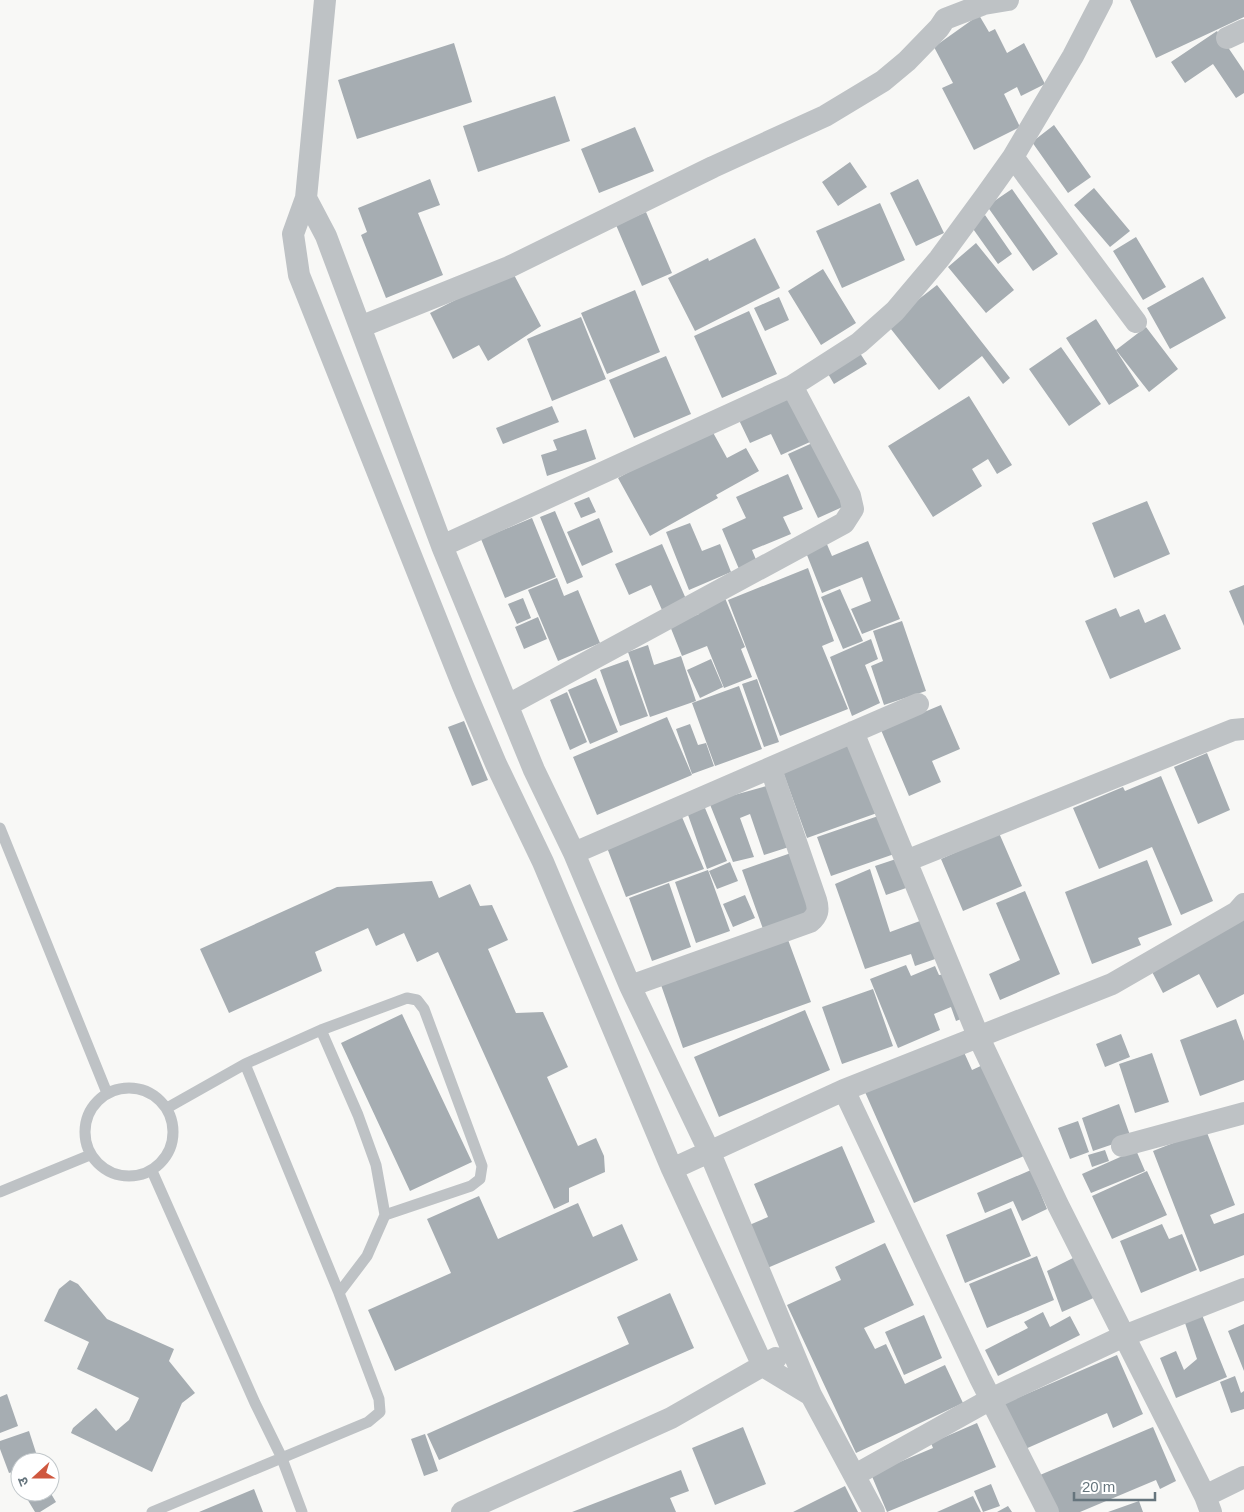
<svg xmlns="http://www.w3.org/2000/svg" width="1244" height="1512" font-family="Helvetica,'Noto Sans Devanagari',sans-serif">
<rect width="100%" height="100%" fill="#f8f8f6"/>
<path fill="#a6adb2" d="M1130 0H1244V17L1156 58Z
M979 15 989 32 995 29 1007 53 1024 43 1045 84 1021 96 1017 87 1004 94 1020 127 974 150 942 88 953 83 934 47Z
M1217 31 1244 71V93L1236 98 1213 64 1185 83 1171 62Z
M454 43 472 102 357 139 338 80Z
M555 96 570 141 478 172 463 126Z
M1054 125 1091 177 1068 193 1032 142Z
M635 127 654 171 599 193 581 149Z
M850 162 867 187 838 206 822 182Z
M430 179 440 205 418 213 443 275 386 298 361 235 367 232 358 208Z
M918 179 944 233 916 246 890 193Z
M1094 188 1130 231 1110 247 1074 205Z
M1012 189 1058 254 1033 271 987 206Z
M880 203 905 260 842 288 816 231Z
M646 212 672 273 642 286 616 225Z
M985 215 1012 254 998 264 971 226Z
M1136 237 1166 287 1143 300 1113 251Z
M755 238 780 288 695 331 668 278 708 258 709 261Z
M976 243 1014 290 986 313 948 267Z
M823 269 856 323 821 345 788 291Z
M512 271 541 326 488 361 479 345 453 359 430 313Z
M1203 277 1226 318 1170 349 1147 308Z
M937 285 1010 378 1003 384 982 356 939 390 887 324Z
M635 290 660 352 607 374 581 313Z
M779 297 789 320 765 331 754 308Z
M749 311 777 374 722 398 694 336Z
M581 317 606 379 552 401 527 339Z
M1096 319 1139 386 1109 405 1066 338Z
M1146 327 1178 369 1149 392 1116 350Z
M856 347 867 364 834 384 824 367Z
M1061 347 1101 404 1069 426 1029 369Z
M666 356 691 414 634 438 609 380Z
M789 395 810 442 781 455 771 434 750 443 738 418Z
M969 396 1012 465 997 474 988 459 972 469 982 486 933 517 888 446Z
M552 406 559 422 503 444 496 428Z
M710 427 727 458 746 448 759 471 716 495 718 498 650 536 618 478Z
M586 429 596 459 547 476 541 455 557 450 553 440Z
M819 440 849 504 818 518 788 454Z
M788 474 803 509 783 517 791 534 752 550 757 562 739 569 722 529 746 518 736 497Z
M589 497 596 512 581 518 574 503Z
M1147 501 1170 554 1114 578 1092 523Z
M555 511 583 577 567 584 540 517Z
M532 518 556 577 505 598 481 539Z
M599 518 613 552 582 566 567 532Z
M690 523 702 551 720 544 731 572 689 590 666 532Z
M868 541 900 619 862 634 851 609 871 601 862 577 822 593 805 550 826 542 832 556Z
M662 544 686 599 662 610 651 585 629 595 615 564Z
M808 568 834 641 822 646 848 709 780 736 728 600Z
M557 578 564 596 578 590 600 643 558 661 528 590Z
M1244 585V626L1229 591Z
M840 589 863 641 843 649 821 597Z
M523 598 531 618 517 624 508 604Z
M725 598 745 647 741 649 752 677 724 688 707 646 682 656 670 626 699 614 697 609Z
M1116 608 1120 617 1139 609 1145 623 1165 614 1181 649 1110 679 1085 621Z
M538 617 547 639 524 649 515 627Z
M902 621 926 691 884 705 871 666 883 661 873 631Z
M871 639 878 659 865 665 880 703 852 716 830 657Z
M648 645 654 665 681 656 696 701 650 717 628 652Z
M711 659 723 687 700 698 687 670Z
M628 660 648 716 620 726 600 670Z
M596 678 618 732 590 744 568 690Z
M757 679 779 742 764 747 742 684Z
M739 686 762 749 715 766 692 703Z
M567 692 587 742 570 750 550 700Z
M941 705 960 749 932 761 941 782 909 796 881 730Z
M667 717 692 775 597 815 573 757Z
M464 721 488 780 472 786 448 727Z
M690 724 698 745 706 743 714 766 692 774 676 729Z
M852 744 877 813 807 838 782 769Z
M1207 753 1230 810 1198 824 1174 767Z
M1161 776 1213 901 1181 915 1152 847 1099 869 1073 808 1123 787 1125 791Z
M770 785 792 846 764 855 750 814 740 818 754 857 733 862 709 802Z
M705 808 727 861 707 869 687 812Z
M887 813 900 852 831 876 817 837Z
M682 817 704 869 626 897 606 845Z
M999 833 1022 886 963 911 941 859Z
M791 853 812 913 763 929 742 870Z
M899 858 909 887 886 895 875 866Z
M1147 860 1172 925 1138 938 1141 945 1092 964 1065 892Z
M730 862 738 881 717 889 709 871Z
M870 869 890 932 928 918 941 957 915 966 911 954 865 969 835 884Z
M708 870 730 931 696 943 675 882Z
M432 881 439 898 470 884 480 906 492 905 508 940 488 949 516 1013 543 1012 568 1067 547 1077 578 1146 596 1138 604 1156 605 1172 569 1188V1202L554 1209 438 952 417 962 404 933 376 946 368 928 315 952 322 971 229 1013 200 949 337 887Z
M669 883 691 947 652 961 629 898Z
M1025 891 1060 974 1000 1000 989 974 1020 960 996 903Z
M745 895 755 918 733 927 723 904Z
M1244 918V994L1217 1008 1199 974 1163 993 1149 966Z
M787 937 811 1002 683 1048 660 982Z
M906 965 911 976 935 966 939 975 946 974 961 1019 956 1021 951 1007 934 1014 940 1030 898 1048 870 979Z
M873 989 893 1046 842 1064 822 1007Z
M805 1010 830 1070 719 1117 694 1057Z
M402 1014 472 1162 410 1191 341 1043Z
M1236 1019 1244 1041V1080L1200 1096 1180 1040Z
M1121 1034 1130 1057 1105 1067 1096 1044Z
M963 1050 972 1070 985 1064 1024 1156 914 1203 865 1092Z
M1152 1053 1169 1102 1135 1113 1119 1064Z
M1119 1104 1131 1138 1093 1151 1082 1118Z
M1078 1121 1089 1152 1070 1159 1058 1128Z
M1206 1130 1235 1205 1210 1215 1214 1224 1244 1213V1255L1200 1272 1153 1151Z
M842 1146 875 1222 765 1269 747 1226 768 1217 754 1184Z
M1105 1150 1109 1161 1092 1167 1088 1155Z
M1136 1150 1145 1171 1091 1193 1082 1174Z
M1031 1170 1047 1209 1022 1221 1013 1201 985 1213 977 1193Z
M1147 1171 1167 1215 1112 1239 1092 1196Z
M479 1196 498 1239 578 1203 593 1237 622 1224 638 1260 395 1371 368 1310 451 1273 427 1219Z
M1011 1208 1031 1256 965 1283 946 1235Z
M1162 1224 1169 1239 1182 1234 1197 1270 1141 1293 1120 1241Z
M885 1243 914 1305 864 1328 875 1349 886 1344 905 1384 945 1365 963 1403 856 1453 787 1305 841 1280 835 1267Z
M1037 1256 1054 1300 987 1328 969 1284Z
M1077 1256 1098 1296 1062 1312 1047 1271Z
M70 1280 78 1284 107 1319 174 1349 169 1361 195 1393 182 1403 152 1472 71 1433 73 1428 96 1408 116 1431 129 1420 139 1398 77 1369 89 1342 44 1321 59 1289Z
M670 1293 694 1348 439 1460 427 1434 629 1344 617 1317Z
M1200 1310 1227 1377 1176 1398 1160 1358 1176 1351 1184 1370 1197 1359 1183 1317Z
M1043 1312 1050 1327 1070 1316 1080 1335 998 1376 985 1350 1028 1328 1024 1322Z
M924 1315 942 1358 904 1375 885 1332Z
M1244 1324V1371L1228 1331Z
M1117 1355 1143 1414 1113 1428 1107 1413 1023 1450 1003 1404Z
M1235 1376 1241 1393 1244 1391V1409L1231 1413 1220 1382Z
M7 1394 18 1426 0 1433V1397Z
M977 1423 996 1467 887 1512 871 1474 933 1448 931 1443Z
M743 1427 766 1484 715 1505 692 1448Z
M1153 1427 1176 1481 1160 1489 1156 1480 1080 1512H1056L1040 1475Z
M29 1431 39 1462H20V1470L9 1473 0 1449V1441Z
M425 1434 438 1471 424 1476 411 1439Z
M681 1470 689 1491 670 1498 676 1512H572Z
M991 1484 1000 1506 983 1512 974 1491Z
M845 1486 858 1512H793Z
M254 1489 263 1512H199Z
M23 1492H50L56 1502 40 1512H35Z
M973 1496 981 1512H937Z
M1139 1501 1143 1512H1108Z
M1008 1506 1012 1512H997Z"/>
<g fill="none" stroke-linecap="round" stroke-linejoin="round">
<path stroke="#bec2c5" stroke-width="11" d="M0 828 107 1093
M321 1030 358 1115 376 1165 385 1215 367 1256 339 1293
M85 1132a44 44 0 1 1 88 0a44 44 0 1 1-88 0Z
M167 1108 245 1064 321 1030 407 998 417 1000 424 1009 482 1166 480 1179 471 1186 385 1215
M152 1171 255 1403 281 1456 302 1512
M0 1192 90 1155
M152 1512 368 1422 380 1412 379 1399 339 1293 245 1064"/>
<path stroke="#bec2c5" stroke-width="22" d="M325 0 306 198 293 234 299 275 463 686 496 764 543 862 672 1169 763 1366 811 1395
M1227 38 1244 30
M1013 157 1136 322
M306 198 326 236 442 546 534 770 574 853 630 986 710 1153 811 1395 874 1512
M360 327 509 267 713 167 825 116 883 81 907 61 939 28 945 19 984 4 1008 0
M442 546 792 386 859 343 895 311 939 259 986 195 1013 157 1073 56 1102 0
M508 705 844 523 853 509 850 496 792 386
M853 732 979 1038 1058 1205 1205 1496
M574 853 918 704
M906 861 1233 730 1244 729
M630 986 810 922C818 915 819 910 816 900L771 769
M844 1090 980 1378 1048 1512
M1122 1146 1244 1113
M672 1169 844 1090 1112 984 1237 912 1244 904
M855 1475 991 1399 1124 1336 1244 1289
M462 1512 671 1418 776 1358
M1211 1512 1205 1496 1244 1477"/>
</g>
<g transform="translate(35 1477) rotate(249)"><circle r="24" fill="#ffffff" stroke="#c2c8cb"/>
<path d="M0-4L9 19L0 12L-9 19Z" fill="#cf583f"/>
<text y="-8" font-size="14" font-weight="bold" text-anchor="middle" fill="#66757d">उ</text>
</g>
<path d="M1074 1492v8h81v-8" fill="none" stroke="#66757d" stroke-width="2.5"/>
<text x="1082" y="1492" font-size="15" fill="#66757d" stroke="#ffffff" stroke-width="4" paint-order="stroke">20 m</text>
</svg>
